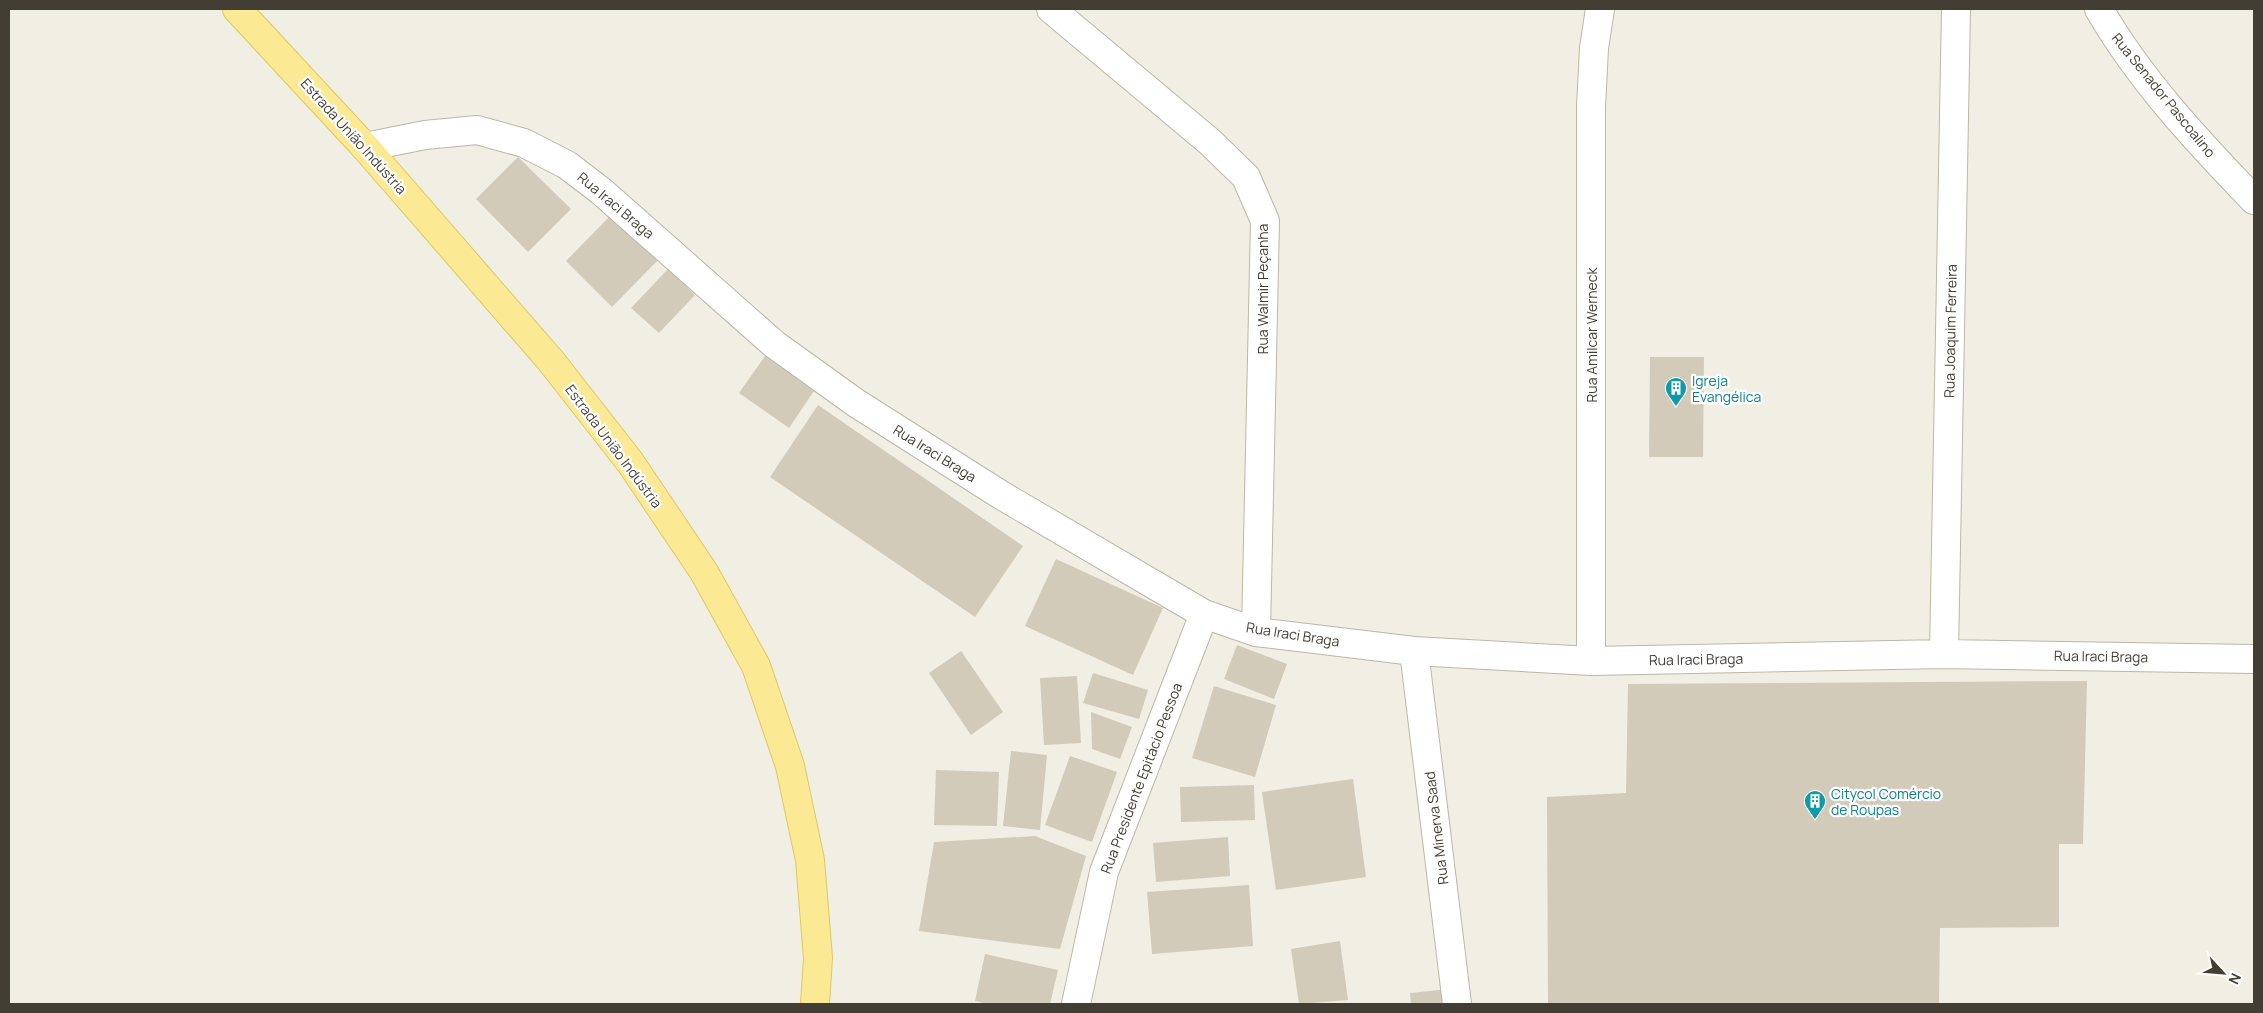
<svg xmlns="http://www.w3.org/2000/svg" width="2263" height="1013" font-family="Manrope,sans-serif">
<rect width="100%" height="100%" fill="#f1eee3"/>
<path fill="#d2cbb9" d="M518 157 571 209 528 252 476 199Z
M614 212 661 257 612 307 566 261Z
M668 269 695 295 659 333 631 308Z
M765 356 814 391 789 428 739 393Z
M1650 357H1704L1703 457H1649Z
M818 405 1023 546 975 617 770 477Z
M1056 559 1163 608 1133 675 1025 626Z
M1237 645 1287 664 1274 699 1224 679Z
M961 651 1003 712 971 735 929 673Z
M1093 673 1148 690 1139 719 1083 703Z
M1077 676 1081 743 1044 745 1040 678Z
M2087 681 2083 844H2059V927L1940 928 1939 1004H1548L1547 797 1626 793 1628 684Z
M1214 686 1276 705 1255 777 1192 758Z
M1091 712 1132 727 1120 759 1092 749Z
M1011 751 1047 755 1040 830 1003 826Z
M1070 756 1117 772 1092 842 1045 825Z
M936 770 999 772 997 826 934 825Z
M1353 779 1366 877 1276 890 1262 792Z
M1254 785 1255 820 1181 822 1180 787Z
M1035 836 1086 856 1060 949 919 931 934 842Z
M1228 837 1230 876 1156 882 1153 843Z
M1249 885 1253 946 1152 954 1147 892Z
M1340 941 1348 1000 1299 1004 1291 949Z
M985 954 1058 970 1050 1004H988L975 1001Z
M1449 989 1450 1004H1411L1410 993Z"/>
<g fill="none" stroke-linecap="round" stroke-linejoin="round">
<g stroke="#bcb7a6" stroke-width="30">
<path id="minor" d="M1051 9 1210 142 1246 177 1265 221 1256 632
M2099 9C2140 80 2197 141 2254 200
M365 147 425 135 477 130 524 143 567 165 601 191 774 344 856 403 1001 495 1204 614 1256 632 1414 651 1591 661 1944 654 2254 659
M1414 651 1457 1004
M1944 654 1956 9
M1591 661V107L1594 48 1600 9
M1076 1004 1104 872 1204 614"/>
</g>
<g stroke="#dfc863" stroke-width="30">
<path id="major" d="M237 9 365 147 551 361 630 462 704 572 756 666 790 766 810 860 818 958 815 1004"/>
</g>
<use href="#minor" stroke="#fff" stroke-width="28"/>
<use href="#major" stroke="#fbe993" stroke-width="28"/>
</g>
<defs>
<g id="building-pin" transform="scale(1.125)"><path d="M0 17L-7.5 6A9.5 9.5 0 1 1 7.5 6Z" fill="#0f9aa8" stroke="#fff"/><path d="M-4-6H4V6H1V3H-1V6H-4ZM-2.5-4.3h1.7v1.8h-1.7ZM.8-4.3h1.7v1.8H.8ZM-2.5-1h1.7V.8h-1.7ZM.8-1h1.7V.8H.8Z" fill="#fff"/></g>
</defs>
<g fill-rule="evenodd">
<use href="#building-pin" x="1676" y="388"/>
<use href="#building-pin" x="1815" y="801"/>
</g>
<g text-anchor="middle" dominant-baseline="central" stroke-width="4.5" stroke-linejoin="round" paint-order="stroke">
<g font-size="14" fill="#433e34" stroke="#fff">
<text transform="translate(2164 95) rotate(51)">Rua Senador Pascoalino</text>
<text transform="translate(354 136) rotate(48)">Estrada União Indústria</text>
<text transform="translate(616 205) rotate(40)">Rua Iraci Braga</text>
<text transform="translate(1262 289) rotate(-90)">Rua Walmir Peçanha</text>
<text transform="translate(1950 331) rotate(-89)">Rua Joaquim Ferreira</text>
<text transform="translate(1591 335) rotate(-90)">Rua Amilcar Werneck</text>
<text transform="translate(614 446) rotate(53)">Estrada União Indústria</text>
<text transform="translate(935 453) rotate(32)">Rua Iraci Braga</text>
<text transform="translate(1293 634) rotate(9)">Rua Iraci Braga</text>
<text transform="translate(2101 656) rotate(1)">Rua Iraci Braga</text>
<text transform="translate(1696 659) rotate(-1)">Rua Iraci Braga</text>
<text transform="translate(1141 778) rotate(-69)">Rua Presidente Epitácio Pessoa</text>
<text transform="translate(1436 828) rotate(-97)">Rua Minerva Saad</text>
</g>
<g font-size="14" fill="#0d838f" stroke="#fff" text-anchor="start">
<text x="1692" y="380">Igreja<tspan x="1692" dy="16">Evangélica</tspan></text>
<text x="1831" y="793">Citycol Comércio<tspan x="1831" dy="16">de Roupas</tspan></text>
</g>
</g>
<rect width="2263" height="1013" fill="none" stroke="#433e34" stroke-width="20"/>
<g transform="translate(2223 973) rotate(116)" stroke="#ffffff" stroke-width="4" paint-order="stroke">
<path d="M0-4L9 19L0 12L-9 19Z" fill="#433e34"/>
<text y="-8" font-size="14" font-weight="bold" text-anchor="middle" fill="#433e34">N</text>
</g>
</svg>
